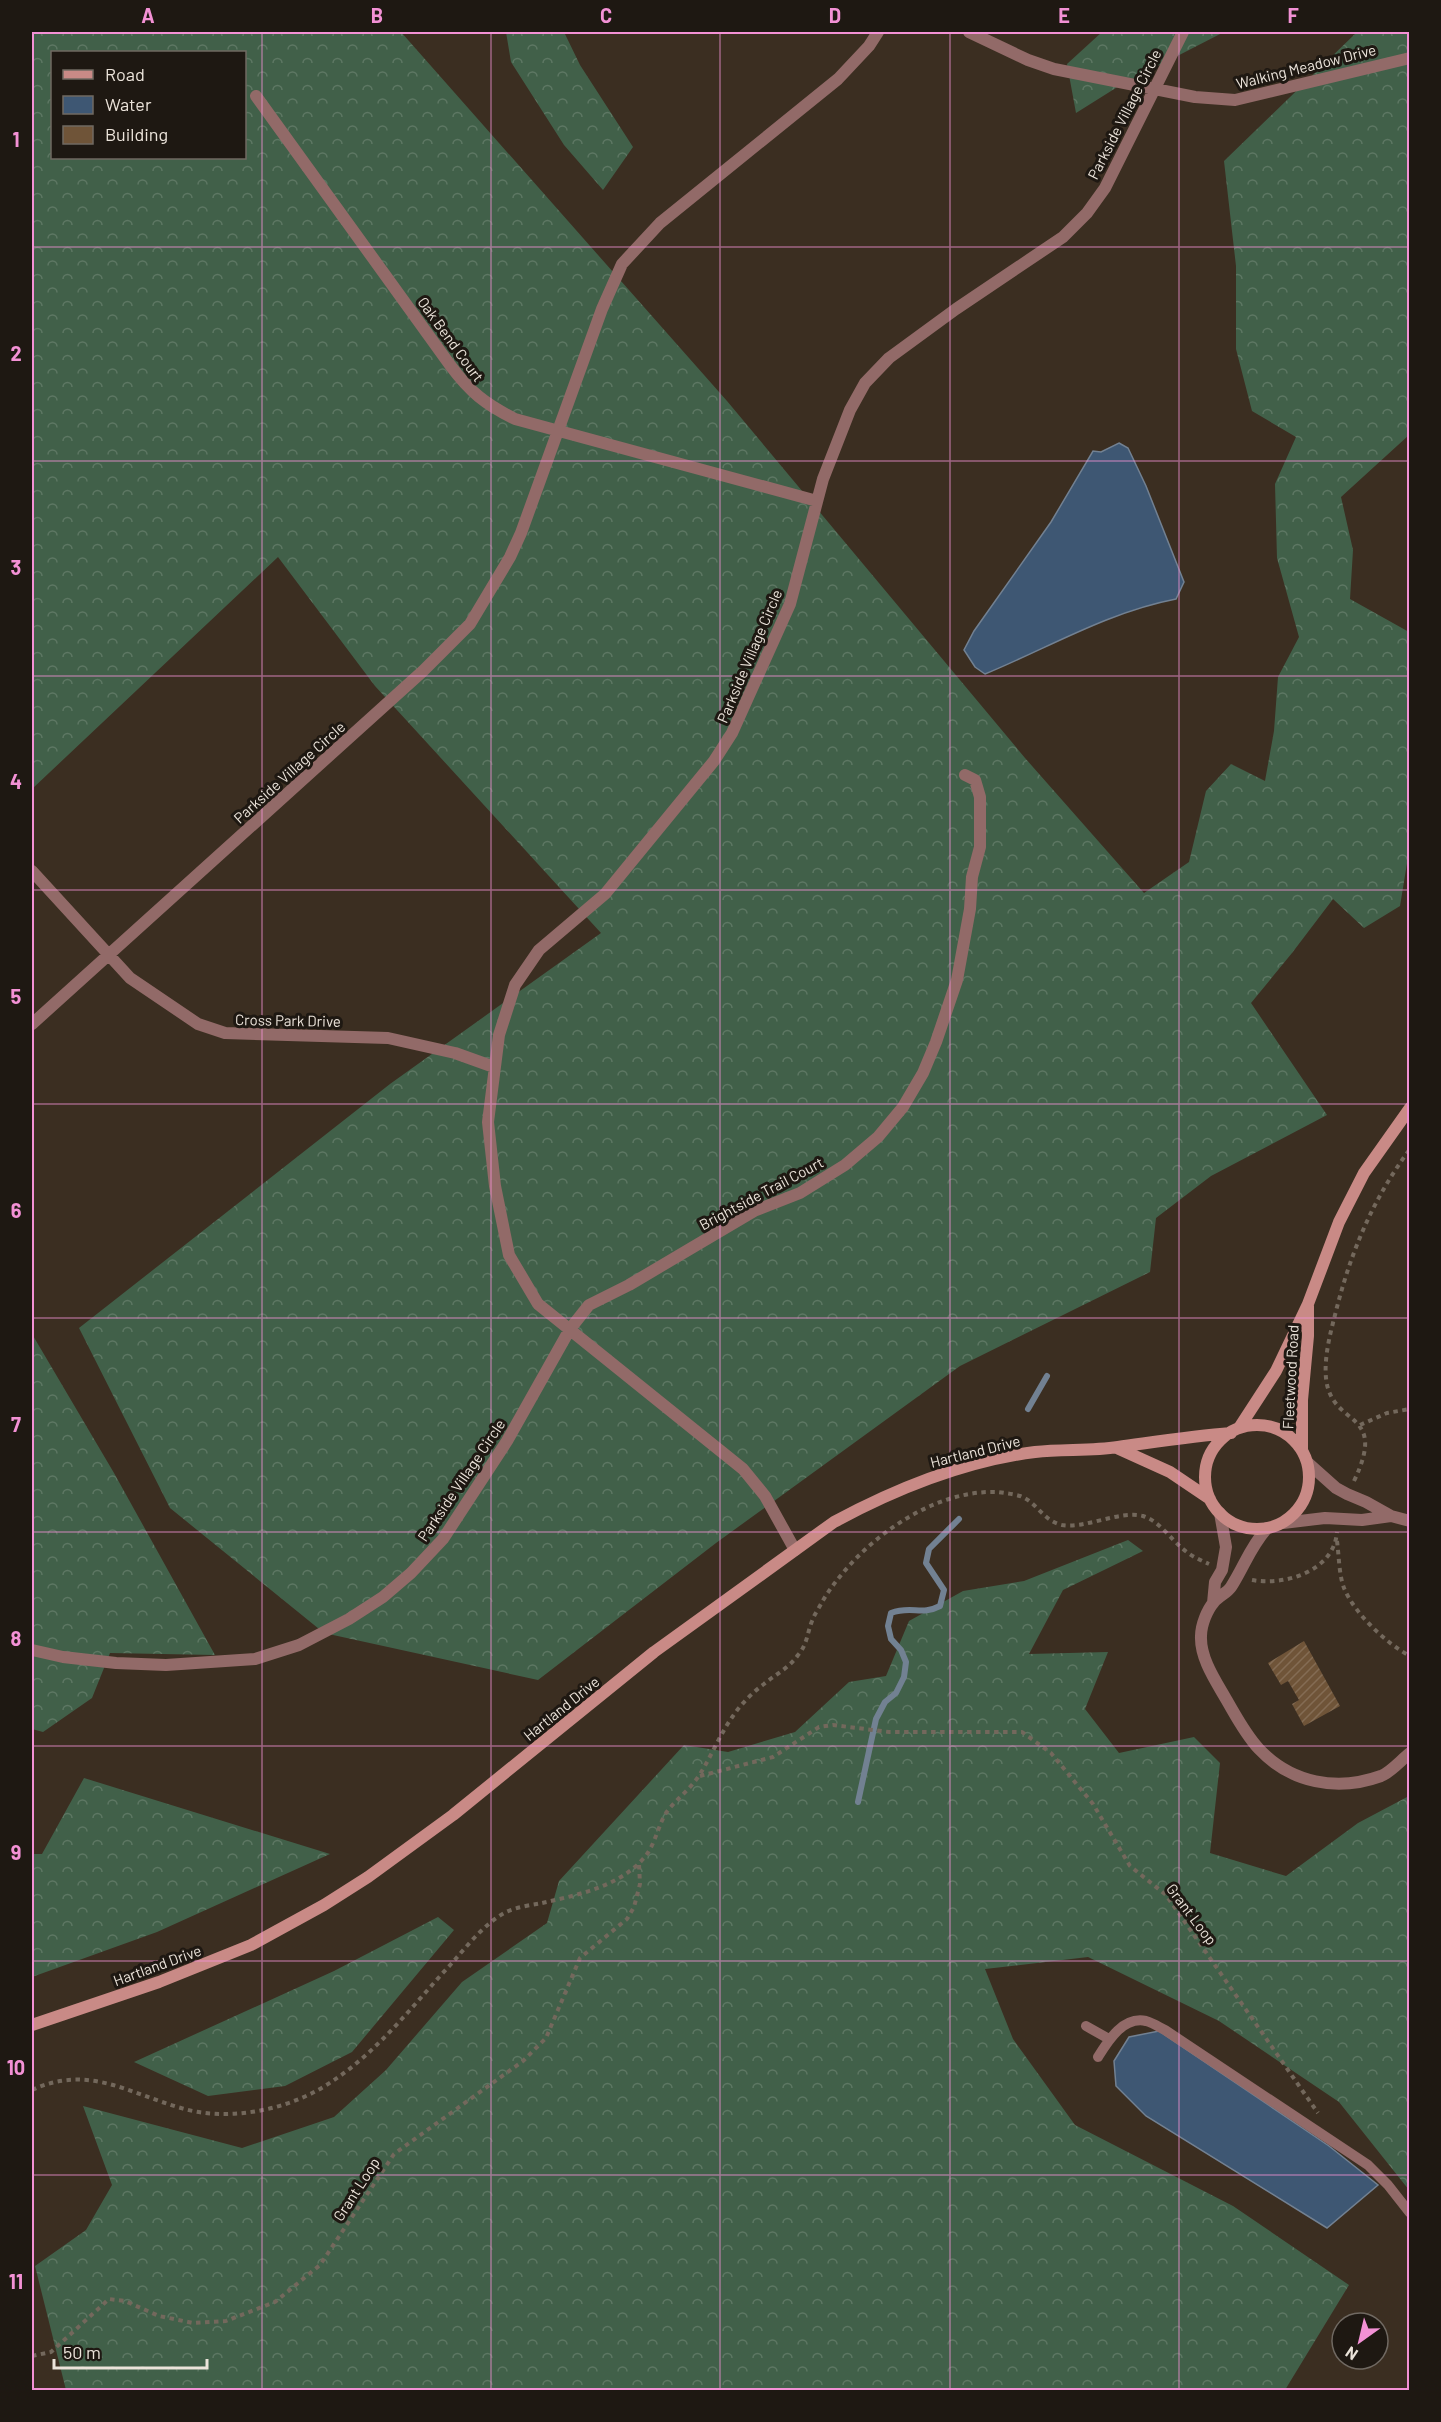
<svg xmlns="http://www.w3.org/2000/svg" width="1441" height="2422" font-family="Barlow,sans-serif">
<defs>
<pattern id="forest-crowns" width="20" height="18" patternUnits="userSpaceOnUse" patternTransform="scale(1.5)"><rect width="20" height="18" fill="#416049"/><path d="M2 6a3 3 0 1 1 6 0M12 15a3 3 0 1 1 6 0" fill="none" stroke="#5d7763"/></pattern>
<pattern id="building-hatch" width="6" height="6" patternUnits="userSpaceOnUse" patternTransform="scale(1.5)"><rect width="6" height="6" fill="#6f5438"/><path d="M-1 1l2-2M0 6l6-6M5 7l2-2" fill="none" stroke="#846c54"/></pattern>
</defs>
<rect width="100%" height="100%" fill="#3b2e21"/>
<path fill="url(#forest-crowns)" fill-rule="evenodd" d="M32 32H401L727 401 1025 758 1144 893 1189 862 1206 791 1231 764 1265 781 1274 731 1278 677 1299 637 1277 558 1275 484 1296 437 1252 411 1236 349V266L1224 161 1357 32H1409V435L1341 497 1353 550 1350 599 1409 632V851L1400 906 1364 928 1333 899 1292 953 1251 1003 1327 1115 1211 1176 1156 1218 1150 1272 960 1366 716 1543 538 1680 324 1633 170 1508 79 1328 390 1084 601 933 375 686 278 557 32 789ZM52 52H244V158H52Z
M506 32H564L580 65 633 147 603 190 564 145 511 62Z
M1102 32H1224L1119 86 1076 113 1067 64Z
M32 1334 114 1473 215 1655 110 1653 92 1698 43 1732 32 1729Z
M1128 1540 1143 1551 1063 1590 1029 1654 1108 1652 1085 1709 1119 1753 1194 1737 1220 1763 1210 1853 1286 1876 1358 1823 1409 1796V2190L1339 2102 1219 2021 1088 1957 985 1969 1013 2039 1075 2125 1233 2206 1349 2285 1285 2390H66L35 2266 86 2230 112 2185 83 2106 242 2148 334 2117 386 2070 462 1982 547 1923 559 1881 684 1745 728 1752 795 1732 849 1682 886 1676 909 1621 963 1591 1024 1581Z
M84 1778 330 1854 157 1932 32 1977V1854H42Z
M438 1917 454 1930 352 2052 285 2086 208 2096 134 2062 334 1971Z"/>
<path fill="#3e5773" stroke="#728192" stroke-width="1.5" d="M1119 443 1128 448 1146 486 1184 582 1176 599C1108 612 1048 648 985 674L975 667 964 650 974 631 1051 522 1093 451 1101 452Z
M1159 2031 1329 2146 1378 2185 1327 2228 1146 2116 1116 2086 1114 2061 1129 2037Z"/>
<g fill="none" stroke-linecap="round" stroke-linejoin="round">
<path stroke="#728192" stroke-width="6" d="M1028 1409 1047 1376
M858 1802 876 1719 885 1702 896 1693 904 1677 906 1662 901 1650 891 1639 888 1626 891 1613C912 1605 921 1616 940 1606L944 1590 926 1563 929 1549 959 1519"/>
</g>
<path fill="url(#building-hatch)" d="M1304 1641 1340 1706 1304 1726 1292 1704 1299 1700 1288 1681 1281 1685 1268 1663Z"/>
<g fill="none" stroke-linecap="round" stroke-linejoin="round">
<path stroke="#73685c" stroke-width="4" stroke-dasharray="4.5 4.5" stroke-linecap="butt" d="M1360 1425 1387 1413 1410 1409
M1354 1481C1389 1408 1331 1429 1326 1378 1324 1358 1330 1334 1335 1315 1350 1254 1372 1200 1410 1149
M1337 1541C1339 1556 1339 1575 1344 1588 1354 1613 1387 1644 1410 1656
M1252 1580C1285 1586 1334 1571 1337 1532
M700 1776 773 1757 819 1727 833 1725 889 1732H1022L1051 1753 1093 1804 1130 1866 1166 1895 1318 2113
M32 2090C88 2064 128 2093 181 2108 224 2121 278 2112 318 2090 373 2059 410 2008 452 1963 468 1945 485 1923 506 1912 517 1907 531 1905 542 1903 577 1895 618 1887 643 1859 655 1846 657 1828 666 1813 676 1799 691 1789 700 1774 712 1755 720 1734 733 1716 741 1704 753 1692 764 1684 776 1674 789 1668 798 1655 807 1645 807 1634 812 1621 814 1615 819 1608 822 1602 856 1545 929 1489 998 1492 1004 1493 1014 1494 1020 1496 1037 1502 1043 1521 1062 1525 1085 1529 1120 1510 1143 1516 1159 1521 1171 1539 1183 1549 1191 1556 1200 1560 1209 1564
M32 2356 51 2352 109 2299 125 2301 159 2316 193 2323 226 2321 275 2302 320 2265 394 2154 523 2061 546 2038 580 1958 627 1919 634 1907 640 1884 639 1864"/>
<path stroke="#926a68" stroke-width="10" d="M1086 2026 1109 2039
M1098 2057C1108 2041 1123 2016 1146 2021 1153 2023 1159 2027 1165 2030L1368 2165 1388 2185 1410 2213"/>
<path stroke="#926a68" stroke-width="12" d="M969 32 1028 60 1054 69 1195 97 1235 100 1410 58
M256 96 450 365C470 392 485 404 515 419L817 501
M32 871 130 978 198 1024 225 1033 388 1038 455 1053 494 1067
M32 1024 423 671 470 624 510 557 521 533 602 309 622 264 660 223 838 79 869 46 878 32
M1267 1528C1249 1549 1245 1565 1231 1587 1227 1593 1219 1596 1214 1602 1207 1610 1201 1625 1201 1636 1200 1658 1215 1680 1226 1699 1236 1716 1245 1734 1259 1749 1291 1783 1337 1792 1381 1776 1391 1772 1401 1760 1410 1753
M795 1550 765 1496 743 1469 538 1304 509 1255 495 1186 488 1122 499 1035 515 985 539 950 605 894 714 761 732 733 790 604 823 479 850 410 865 383 889 358 956 309 1063 237 1087 213 1105 188 1183 32
M1213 1603 1215 1582 1222 1570 1226 1547 1220 1513
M32 1650 63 1657 116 1663 166 1665 255 1659 299 1645 349 1619 383 1597 411 1573 443 1539 507 1441 570 1329 589 1305 629 1285 754 1211 800 1193 845 1165 878 1137 903 1107 923 1073 936 1042 957 980 970 909 972 877 980 847V797L975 780 965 775"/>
<path stroke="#926a68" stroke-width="12" d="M1308 1463 1336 1488 1347 1494 1366 1502 1391 1516 1410 1521
M1283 1523 1325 1518 1362 1520 1391 1516"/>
<path stroke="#c98a86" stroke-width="12" d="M1205 1477a52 52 0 1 1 104 0a52 52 0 1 1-104 0Z
M1239 1428 1276 1371 1308 1304 1339 1222 1364 1173 1410 1108
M1117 1448 1170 1472 1210 1499
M1302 1451V1400L1308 1336V1306
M32 2025 159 1982 251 1945 324 1905 368 1877 453 1815 654 1652 834 1522C897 1488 964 1461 1035 1452 1063 1449 1091 1451 1118 1447 1155 1442 1193 1436 1231 1433"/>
</g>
<path fill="none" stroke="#f391d5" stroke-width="1.5" stroke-opacity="0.55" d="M262 32V2390M491 32V2390M720 32V2390M950 32V2390M1179 32V2390M32 247H1410M32 461H1410M32 676H1410M32 890H1410M32 1104H1410M32 1318H1410M32 1532H1410M32 1746H1410M32 1961H1410M32 2175H1410"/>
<g text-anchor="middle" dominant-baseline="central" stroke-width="6" stroke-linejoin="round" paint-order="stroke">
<g font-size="15" fill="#ebe3da" stroke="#1e1812">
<text transform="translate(1306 66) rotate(-14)">Walking Meadow Drive</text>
<text transform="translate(1124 114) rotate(-63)">Parkside Village Circle</text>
<text transform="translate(451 339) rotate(54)">Oak Bend Court</text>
<text transform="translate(749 656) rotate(-67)">Parkside Village Circle</text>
<text transform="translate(289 772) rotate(-42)">Parkside Village Circle</text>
<text transform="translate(288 1020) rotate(1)">Cross Park Drive</text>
<text transform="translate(761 1193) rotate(-28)">Brightside Trail Court</text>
<text transform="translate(1290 1377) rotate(-87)">Fleetwood Road</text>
<text transform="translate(975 1451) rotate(-14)">Hartland Drive</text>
<text transform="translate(461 1480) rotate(-56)">Parkside Village Circle</text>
<text transform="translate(561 1708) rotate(-39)">Hartland Drive</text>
<text transform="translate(1192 1914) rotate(53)">Grant Loop</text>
<text transform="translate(157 1965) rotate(-20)">Hartland Drive</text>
<text transform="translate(356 2189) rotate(-57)">Grant Loop</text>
</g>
</g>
<rect width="1441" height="2422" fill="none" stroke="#1e1812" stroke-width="66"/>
<rect x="51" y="51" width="195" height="108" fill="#1e1812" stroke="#706962" stroke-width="1.5"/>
<rect x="63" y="70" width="30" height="9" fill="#c98a86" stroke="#706962" stroke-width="1.5"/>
<text x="105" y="81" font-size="18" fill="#ebe3da">Road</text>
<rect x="63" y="96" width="30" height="18" fill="#3e5773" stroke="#706962" stroke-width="1.5"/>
<text x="105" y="111" font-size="18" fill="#ebe3da">Water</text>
<rect x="63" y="126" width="30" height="18" fill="#6f5438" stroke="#706962" stroke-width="1.5"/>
<text x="105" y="141" font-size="18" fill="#ebe3da">Building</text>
<g transform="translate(1360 2341) rotate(214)"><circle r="28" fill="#1e1812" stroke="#706962" stroke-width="1.5"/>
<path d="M0-4.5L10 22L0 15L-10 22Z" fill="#f391d5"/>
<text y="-9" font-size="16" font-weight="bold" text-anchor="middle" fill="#ebe3da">N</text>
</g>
<path d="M54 2359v9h153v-9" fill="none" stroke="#ebe3da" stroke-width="3"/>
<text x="63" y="2359" font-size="18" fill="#ebe3da" stroke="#1e1812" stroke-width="4.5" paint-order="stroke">50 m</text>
<rect x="33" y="33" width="1375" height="2356" fill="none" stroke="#f391d5" stroke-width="2"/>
<g font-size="20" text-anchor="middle" font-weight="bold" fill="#f391d5">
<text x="148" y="23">A</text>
<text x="377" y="23">B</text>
<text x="606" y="23">C</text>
<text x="835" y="23">D</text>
<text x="1064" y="23">E</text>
<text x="1293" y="23">F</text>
<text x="16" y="147">1</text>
<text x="16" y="361">2</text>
<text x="16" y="575">3</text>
<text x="16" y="789">4</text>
<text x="16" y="1004">5</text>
<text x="16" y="1218">6</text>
<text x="16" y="1432">7</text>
<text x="16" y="1646">8</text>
<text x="16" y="1860">9</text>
<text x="16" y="2075">10</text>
<text x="16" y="2289">11</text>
</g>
</svg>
